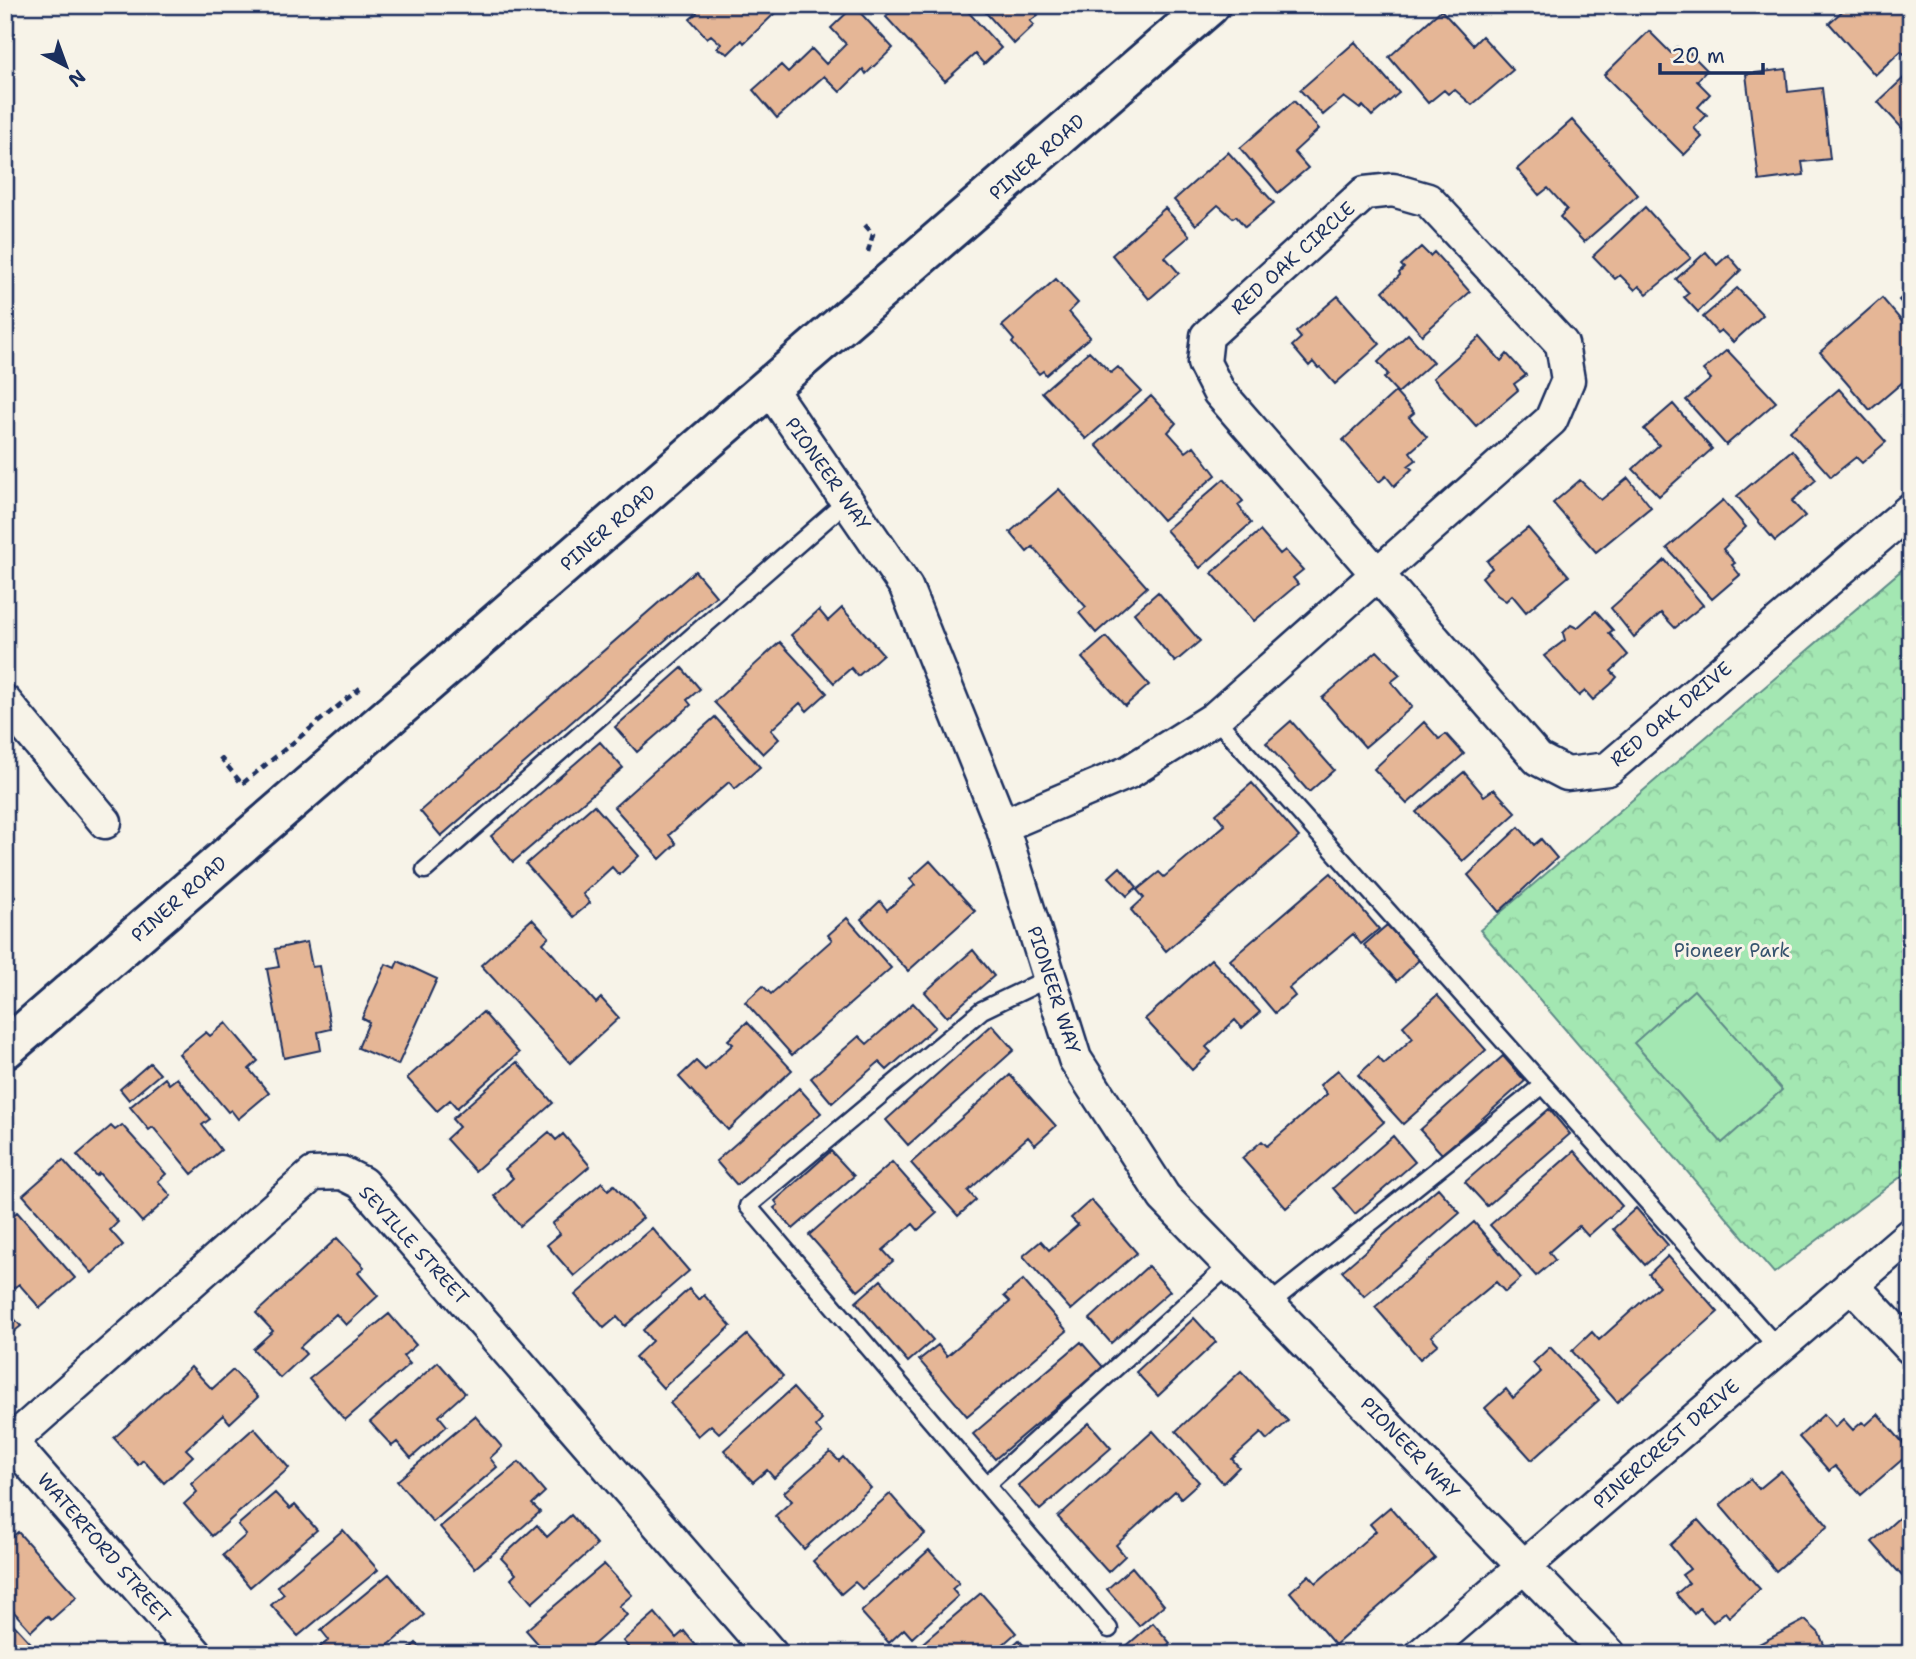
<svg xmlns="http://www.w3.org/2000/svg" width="1916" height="1659" font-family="'Shantell Sans',sans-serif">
<defs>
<pattern id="park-crowns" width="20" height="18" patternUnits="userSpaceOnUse" patternTransform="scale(1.75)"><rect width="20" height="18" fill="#a3e7b2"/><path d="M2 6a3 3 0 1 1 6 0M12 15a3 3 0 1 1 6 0" fill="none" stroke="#8cc69c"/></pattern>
</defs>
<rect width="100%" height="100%" fill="#f7f3e8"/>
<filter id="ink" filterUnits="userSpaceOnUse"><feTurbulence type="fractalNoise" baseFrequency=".0143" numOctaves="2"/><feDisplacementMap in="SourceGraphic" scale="14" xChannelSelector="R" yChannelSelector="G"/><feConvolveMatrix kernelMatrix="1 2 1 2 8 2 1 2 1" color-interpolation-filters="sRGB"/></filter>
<g filter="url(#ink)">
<path fill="url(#park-crowns)" stroke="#5f8b88" stroke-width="2" d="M1911 562V1169L1774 1273 1480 930Z"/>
<path fill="#a3e7b2" stroke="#5f8b88" stroke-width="2" d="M1694 990 1782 1090 1722 1143 1634 1043Z"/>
<path fill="#e5b696" stroke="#1b2f5e" stroke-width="2" d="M690 5H767L775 13 744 43 742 40 728 54 717 48 721 44 711 35 707 38 690 19 697 13Z
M898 5H962L1001 48 984 64 975 54 945 81 886 17Z
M979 5H1039L1033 10 1038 15 1030 21 1034 25 1014 44Z
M1533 5H1603L1602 10Z
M1849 5H1911V60L1901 51 1875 75 1829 23Z
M854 6 893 48 866 74 863 69 840 92 824 76 777 118 753 90 781 65 788 72 812 49 826 64 846 44 831 28Z
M1441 10 1473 45 1482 36 1513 70 1472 105 1454 89 1448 94 1444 90 1428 103 1389 57Z
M1649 31 1671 53 1677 47 1684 55 1688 51 1707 70 1697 81 1710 94 1698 107 1707 115 1694 128 1702 137 1684 155 1604 75Z
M1355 42 1399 93 1372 116 1363 106 1360 109 1344 97 1323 115 1300 90Z
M1786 69 1788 92 1822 88 1830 159 1802 162 1804 175 1759 181 1746 74Z
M1911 71V138L1878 102Z
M1294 101 1319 129 1294 152 1308 168 1278 193 1240 148Z
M1572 120 1638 195 1584 242 1560 217 1567 209 1548 188 1539 195 1517 169Z
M1228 152 1274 203 1245 227 1236 216 1233 218 1218 205 1196 225 1174 200Z
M1645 207 1691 258 1647 294 1639 286 1635 290 1620 275 1615 279 1593 256Z
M1165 208 1190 236 1165 257 1179 273 1149 299 1112 255Z
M1421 247 1430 256 1434 252 1470 292 1422 335 1383 291 1400 275 1399 273 1404 268 1401 265Z
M1706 252 1717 265 1728 255 1741 270 1698 312 1684 297 1689 293 1676 279Z
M1056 279 1078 303 1069 312 1090 337 1046 375 1043 371 1039 374 1012 343 1014 340 1002 326Z
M1737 288 1763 315 1733 342 1721 330 1717 333 1703 317Z
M1911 289V313L1899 300Z
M1338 296 1380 344 1335 384 1320 367 1318 368 1313 362 1309 366 1292 346 1301 338 1296 332Z
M1882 298 1911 332V389L1904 381 1870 410 1820 352Z
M1408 334 1433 362 1398 393 1384 378 1388 374 1378 362Z
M1480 337 1501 361 1507 354 1526 375 1514 384 1518 390 1476 426 1433 378Z
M1727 350 1776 402 1726 445 1686 400 1711 379 1703 370Z
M1089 351 1111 373 1118 367 1141 391 1086 439 1042 392Z
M1839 389 1886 442 1862 463 1856 457 1831 477 1790 431Z
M1395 392 1414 413 1409 417 1427 437 1410 452 1416 460 1408 466 1412 469 1394 486 1386 476 1379 482 1343 440Z
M1151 396 1176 423 1168 432 1186 452 1194 446 1216 475 1163 520 1096 445Z
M1673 404 1712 449 1659 496 1633 469 1659 445 1644 429Z
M1792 450 1816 480 1792 501 1805 516 1775 541 1737 496Z
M1628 478 1651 507 1596 552 1553 503 1580 480 1601 500Z
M1224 479 1243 501 1238 505 1251 523 1200 568 1166 530Z
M1059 489 1147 587 1096 633 1079 613 1086 607 1033 547 1027 552 1010 532Z
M1723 500 1746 527 1723 549 1735 563 1732 565 1740 575 1712 599 1667 548Z
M1528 528 1569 576 1526 612 1512 595 1506 601 1497 595 1482 577 1492 568 1487 561Z
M1260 531 1280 554 1285 550 1303 570 1293 578 1298 584 1254 621 1212 573Z
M1665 560 1703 605 1675 628 1661 613 1634 637 1611 608Z
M695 571 716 596 441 836 420 811Z
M1158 592 1200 641 1175 662 1134 613Z
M842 608 883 654 858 676 851 668 834 683 791 635 819 610 828 621Z
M1596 611 1613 630 1609 633 1628 655 1611 671 1617 677 1611 684 1593 700 1585 691 1579 696 1544 656 1565 640 1563 633 1571 625 1577 628Z
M1106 637 1149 685 1125 706 1082 658Z
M780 642 827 693 807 711 800 703 771 730 779 739 763 754 714 702Z
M1377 651 1400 675 1391 682 1412 707 1365 747 1322 698Z
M682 668 700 689 687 700 691 705 637 752 615 727Z
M715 717 760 767 735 789 729 782 669 835 676 844 660 859 614 807Z
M1291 721 1334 770 1309 792 1266 743Z
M1424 722 1439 739 1446 734 1464 754 1407 804 1374 769Z
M600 742 623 768 513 862 491 836Z
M1464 772 1484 796 1494 789 1516 813 1463 861 1416 812Z
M1252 783 1299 837 1166 951 1131 910 1144 898 1137 890 1159 872 1164 877 1225 825 1216 814Z
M594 805 639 856 619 875 612 867 583 894 590 903 573 917 526 864Z
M1519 827 1534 845 1541 839 1557 858 1499 912 1468 875Z
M930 861 975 911 908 971 861 919 880 901 887 910 915 885 910 879Z
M1120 867 1137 887 1127 896 1109 877Z
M1331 873 1379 929 1361 944 1353 934 1289 988 1295 996 1275 1013 1230 960Z
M5 886 15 897 5 904Z
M847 918 891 968 792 1055 745 1002 763 986 771 994 832 940 828 935Z
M532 919 549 937 543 943 596 1003 601 998 619 1018 570 1063 481 965Z
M1387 925 1419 960 1397 981 1364 945Z
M307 942 312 967 319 966 331 1029 318 1032 321 1050 284 1058 267 969 279 967 275 949Z
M973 950 994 976 947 1017 925 992Z
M1211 959 1260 1012 1242 1028 1235 1020 1206 1047 1211 1052 1192 1070 1145 1019Z
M398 961 437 979 398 1065 358 1048 369 1022 362 1018 386 964 395 968Z
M1437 995 1486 1050 1403 1124 1358 1075 1378 1057 1384 1064 1413 1038 1403 1026Z
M913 1003 935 1027 887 1070 879 1062 832 1103 811 1078 859 1036 867 1044Z
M483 1012 519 1053 457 1108 450 1100 437 1111 407 1078Z
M747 1022 792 1070 728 1130 679 1077 696 1061 705 1070 733 1044 728 1040Z
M226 1023 258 1061 249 1069 269 1093 238 1119 231 1110 228 1112 179 1054 206 1032 210 1036Z
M992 1025 1014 1050 908 1145 886 1120Z
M1503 1056 1525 1081 1442 1154 1420 1130Z
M517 1062 553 1103 475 1171 446 1139 459 1127 452 1119Z
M150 1063 160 1074 129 1100 120 1089Z
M1338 1070 1384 1122 1286 1208 1242 1158 1262 1141 1267 1146 1327 1094 1320 1085Z
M1010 1075 1056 1126 1035 1145 1028 1137 968 1191 976 1200 958 1216 911 1163Z
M165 1078 169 1084 177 1078 210 1119 202 1125 221 1150 192 1174 153 1127 149 1130 130 1107Z
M799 1088 821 1113 737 1185 716 1161Z
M1549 1109 1570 1134 1487 1206 1465 1182Z
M122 1125 166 1174 158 1181 171 1196 142 1222 99 1173 96 1176 77 1155 111 1126 115 1130Z
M549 1132 556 1140 563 1134 590 1166 520 1226 494 1196 513 1178 505 1169Z
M1393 1136 1415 1162 1355 1214 1333 1188Z
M831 1151 854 1176 793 1229 774 1208 778 1205 775 1201Z
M1574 1151 1622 1206 1588 1236 1579 1226 1549 1252 1555 1260 1536 1276 1490 1225Z
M63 1160 118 1222 110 1230 123 1245 92 1273 23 1195Z
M892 1162 937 1213 918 1230 913 1224 883 1250 893 1261 858 1291 809 1235Z
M602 1182 608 1190 614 1185 643 1218 574 1276 547 1245 560 1234 552 1224Z
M1438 1188 1460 1213 1364 1296 1342 1271Z
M1091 1200 1137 1253 1071 1310 1023 1256 1041 1241 1049 1250 1078 1225 1071 1218Z
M1636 1208 1668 1245 1645 1265 1613 1229Z
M17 1212 75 1278 40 1308 19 1284 11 1290 5 1283V1223Z
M1474 1222 1521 1278 1505 1292 1496 1282 1431 1336 1438 1344 1420 1359 1375 1307Z
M652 1228 689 1271 625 1326 617 1317 604 1328 575 1295Z
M337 1238 364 1267 358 1273 378 1296 346 1325 336 1314 300 1347 306 1354 280 1378 253 1349 273 1331 256 1313Z
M1668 1256 1718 1312 1617 1402 1572 1351 1592 1332 1599 1340 1659 1286 1649 1274Z
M1148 1266 1170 1291 1111 1343 1090 1319Z
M881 1280 933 1340 908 1362 856 1302Z
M1023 1280 1067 1331 967 1416 919 1360 938 1345 947 1356 1010 1302 1004 1296Z
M689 1289 699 1300 704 1295 731 1326 663 1388 635 1357 652 1341 643 1330Z
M5 1309 21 1326 5 1339Z
M389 1314 416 1345 403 1356 410 1364 345 1420 309 1379Z
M1194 1318 1216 1342 1158 1396 1136 1372Z
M747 1335 783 1376 719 1433 711 1425 698 1436 670 1403Z
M1081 1342 1103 1367 995 1459 973 1434Z
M1550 1347 1599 1400 1532 1460 1485 1408 1506 1389 1513 1398 1541 1372 1533 1363Z
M438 1362 465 1393 439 1416 447 1426 411 1458 397 1442 392 1446 370 1422Z
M191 1367 212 1389 233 1370 258 1397 230 1423 223 1415 186 1449 193 1456 164 1483 143 1460 138 1465 114 1438Z
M1241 1371 1288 1421 1267 1440 1261 1433 1232 1459 1239 1467 1223 1483 1176 1431Z
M793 1388 822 1420 816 1426 822 1434 774 1478 767 1470 753 1482 724 1450Z
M1824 1414 1835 1427 1843 1419 1853 1430 1862 1422 1866 1425 1878 1414 1911 1452 1861 1495 1835 1466 1829 1471 1799 1437Z
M475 1416 502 1447 490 1458 497 1467 433 1522 397 1481Z
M1089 1423 1111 1448 1040 1510 1018 1485Z
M254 1428 289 1468 212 1536 184 1504 197 1492 191 1484Z
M1153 1431 1199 1482 1181 1498 1175 1491 1116 1545 1125 1556 1108 1572 1058 1517Z
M830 1452 839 1461 843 1457 871 1488 804 1549 775 1516 792 1501 784 1492Z
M519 1462 545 1492 532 1504 540 1512 475 1568 440 1527Z
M1781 1471 1828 1526 1776 1571 1720 1505 1750 1479 1759 1489Z
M275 1493 290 1509 295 1505 317 1530 250 1587 223 1555 246 1535 238 1525Z
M890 1494 925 1534 862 1589 855 1582 841 1594 813 1561Z
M1390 1507 1435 1558 1335 1645 1290 1592 1309 1575 1316 1583 1376 1531 1370 1524Z
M1911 1507V1586L1872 1542Z
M571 1515 597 1545 532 1603 511 1579 516 1574 501 1558 537 1525 547 1537Z
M1698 1520 1760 1589 1729 1617 1725 1612 1713 1622 1700 1608 1694 1614 1676 1594 1689 1583 1682 1575 1690 1569 1670 1545Z
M343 1530 378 1570 298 1636 271 1605 284 1594 277 1586Z
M18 1532 77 1597 51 1620 47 1616 31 1631 5 1602V1543Z
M929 1550 959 1583 952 1589 958 1596 912 1638 904 1629 889 1643 861 1612Z
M604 1564 632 1595 619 1606 627 1615 583 1654H547L526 1630Z
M1132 1567 1164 1605 1139 1626 1107 1589Z
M389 1574 424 1615 378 1654H319L316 1650 329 1640 321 1630Z
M981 1593 1016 1633 992 1654H910Z
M655 1613 676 1638 684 1631 703 1654H630L632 1652 623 1641Z
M5 1615 40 1653 39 1654H5Z
M1805 1620 1819 1633 1825 1647 1833 1644 1838 1654H1740Z
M1153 1623 1170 1643 1164 1648 1169 1654H1117Z
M1019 1640 1031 1654H1003Z
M416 1643 426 1654H404Z"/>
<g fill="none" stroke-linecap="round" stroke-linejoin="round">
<g stroke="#1b2f5e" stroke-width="21">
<path id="lane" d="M1215 718 1778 1348
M425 870 847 501
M1049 978 982 1010 748 1206 1109 1629
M1269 1304 1543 1085
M986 1485 1230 1264"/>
</g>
<g stroke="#1b2f5e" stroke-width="37">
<path id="street" d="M770 389 906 587 1002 826 1075 1059 1164 1197 1609 1654
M5 702 105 822
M1002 826 1129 772 1215 718 1551 420 1568 380 1562 344 1428 200 1393 190 1365 193 1207 336 1204 363 1219 392 1538 759 1567 774 1608 769 1911 509
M1851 1284 1911 1348
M11 1442 196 1654
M5 1447 313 1174 342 1173 362 1183 771 1654
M1422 1654 1911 1234"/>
</g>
<g stroke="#1b2f5e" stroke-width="44">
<path id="secondary" d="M5 1049 1210 5"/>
</g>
<path stroke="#1b2f5e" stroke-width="4.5" stroke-dasharray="7 5" stroke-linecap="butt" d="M865 225 873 234 868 252
M220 757 242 784 364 685"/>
<use href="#lane" stroke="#f7f3e8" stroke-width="16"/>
<use href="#street" stroke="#f7f3e8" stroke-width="32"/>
<use href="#secondary" stroke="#f7f3e8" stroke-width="38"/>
</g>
</g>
<g text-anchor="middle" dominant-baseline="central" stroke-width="6" stroke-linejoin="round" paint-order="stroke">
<g font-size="19" fill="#1b2f5e" stroke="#f7f3e8">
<text transform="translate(1037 157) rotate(-41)">PINER ROAD</text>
<text transform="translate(1293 258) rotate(-42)">RED OAK CIRCLE</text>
<text transform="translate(828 474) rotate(55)">PIONEER WAY</text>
<text transform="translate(608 528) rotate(-41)">PINER ROAD</text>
<text transform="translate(1671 714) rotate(-40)">RED OAK DRIVE</text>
<text transform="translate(179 899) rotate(-41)">PINER ROAD</text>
<text transform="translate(1054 990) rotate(72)">PIONEER WAY</text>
<text transform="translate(414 1245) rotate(48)">SEVILLE STREET</text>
<text transform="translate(1666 1444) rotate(-41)">PINERCREST DRIVE</text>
<text transform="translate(1410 1448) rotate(46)">PIONEER WAY</text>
<text transform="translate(104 1548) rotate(49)">WATERFORD STREET</text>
</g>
<g font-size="19" fill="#36546f" stroke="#f7f3e8">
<text x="1732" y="950">Pioneer Park</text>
</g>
</g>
<rect width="1916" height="1659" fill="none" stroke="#f7f3e8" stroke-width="28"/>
<rect x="14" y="14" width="1888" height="1631" fill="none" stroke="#1b2f5e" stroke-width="2.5" filter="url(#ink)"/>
<g transform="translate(66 66) rotate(139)" stroke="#f7f3e8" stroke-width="5" paint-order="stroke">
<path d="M0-5L12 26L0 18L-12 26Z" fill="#1b2f5e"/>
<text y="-10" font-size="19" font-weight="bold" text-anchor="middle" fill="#1b2f5e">N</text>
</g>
<path d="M1660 63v10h103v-10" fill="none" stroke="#1b2f5e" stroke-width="3.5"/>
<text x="1671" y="63" font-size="21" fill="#1b2f5e" stroke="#f7f3e8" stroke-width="5" paint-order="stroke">20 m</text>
</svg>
